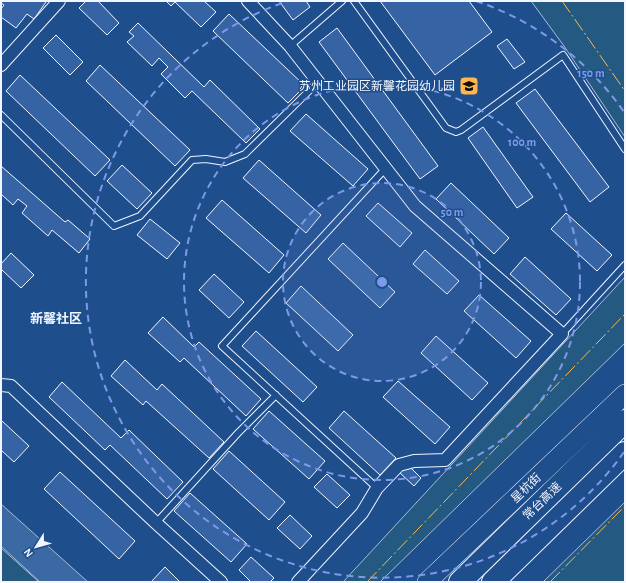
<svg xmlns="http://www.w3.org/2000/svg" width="626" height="583" font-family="'Alegreya Sans','Noto Sans SC',sans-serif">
<rect width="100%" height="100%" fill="#1f4e8c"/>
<path fill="#245a82" stroke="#a8bbd7" d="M531 1H625V137L564 46Z
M625 277V343L380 582H343Z
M625 502V582H543Z
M1 548 39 582H1Z"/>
<path fill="#3b69a3" stroke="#a8bbd7" d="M1 504 88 582H40L1 546Z"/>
<path fill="#3563a3" stroke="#f2f6ff" d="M1 1H44L46 2 34 19 27 14 16 28 1 17V9L4 5 1 3Z
M86 1H98L119 23 107 35 79 8Z
M166 1H204L216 12 201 27 175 2 171 6Z
M279 1H306L310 7 293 20Z
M380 1H469L492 32 435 75Z
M229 14 305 86 288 103 213 31Z
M138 23 204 87 210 80 260 129 246 143 192 91 185 98 161 74 168 67 159 58 152 66 127 42 134 36 129 32Z
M337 28 438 166 420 179 319 42Z
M56 35 83 62 70 75 43 48Z
M507 39 525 62 514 69 497 46Z
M100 65 190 150 175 166 86 81Z
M20 75 110 160 95 176 6 91Z
M535 89 609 187 590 202 516 103Z
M306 114 368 169 353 186 290 131Z
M483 127 533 197 517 208 468 138Z
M259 160 321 215 306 233 243 178Z
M122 165 152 193 137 209 107 181Z
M1 166 65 222 68 220 90 239 79 253 52 230 48 236 22 213 27 206 18 199 13 205 1 194Z
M451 183 509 238 494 254 436 199Z
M222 200 284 255 269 273 206 218Z
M378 203 412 233 400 247 366 216Z
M566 213 612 255 597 271 551 229Z
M150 219 180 243 167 259 137 235Z
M343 243 395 292 380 308 328 259Z
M425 250 459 281 447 294 413 264Z
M11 253 34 275 21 288 1 269V264Z
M525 257 571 299 556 315 510 274Z
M214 274 244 302 229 318 199 290Z
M301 286 353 335 338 351 286 303Z
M479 295 531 341 516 358 464 311Z
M163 317 194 347 199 342 261 399 246 416 184 358 180 362 148 333Z
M256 331 317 387 303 402 242 346Z
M436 336 488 383 472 400 421 353Z
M125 360 157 390 162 384 224 442 209 458 146 401 143 405 111 376Z
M398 381 450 427 435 444 383 397Z
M62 382 121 438 129 430 183 482 167 499 110 445 105 450 49 397Z
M269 411 325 461 309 479 253 429Z
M344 411 396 458 380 475 329 428Z
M1 420 29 446 14 462 1 450Z
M229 451 285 502 269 520 213 469Z
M408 465 421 478 414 486 400 473Z
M60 472 135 541 119 559 44 489Z
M327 474 350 495 337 508 314 487Z
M190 493 247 544 231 562 174 511Z
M290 515 312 536 300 549 277 528Z
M251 557 274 578 270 582H251L239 570Z
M165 567 180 582H151Z"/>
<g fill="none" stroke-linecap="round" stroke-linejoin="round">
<g stroke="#f2f6ff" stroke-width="8">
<path id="service" d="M354 1 446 128 456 132 461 130 563 55 625 149
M290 46 342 1
M1 115 114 226 140 216 192 160 206 159 225 162 245 154 318 82
M562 334 625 265
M377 488 222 346 386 168
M156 523 238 433 276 395"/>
</g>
<g stroke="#f2f6ff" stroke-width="14">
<path id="minor" d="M248 1 290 46 415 206 562 334 445 460 414 461 399 465 377 488 362 513 298 582
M1 65 59 1
M1 385 11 386 156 523 221 582"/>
</g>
<g stroke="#f2f6ff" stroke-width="20">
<path id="primary" d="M427 582 625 394"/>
</g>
<g stroke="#f2f6ff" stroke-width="24">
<path id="motorway" d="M460 582 625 421
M493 582 625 453"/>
</g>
<use href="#service" stroke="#1f4e8c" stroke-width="6"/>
<use href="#minor" stroke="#1f4e8c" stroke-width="12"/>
<use href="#primary" stroke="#1f4e8c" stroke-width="19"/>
<use href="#motorway" stroke="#1f4e8c" stroke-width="22"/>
<path stroke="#ffb74d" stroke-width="1" stroke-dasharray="14 3 2 3" stroke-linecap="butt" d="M562 1 625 91
M367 582 625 314
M550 582 625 506"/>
</g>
<circle cx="382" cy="282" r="99" fill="#7d9aea" fill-opacity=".12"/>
<g fill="none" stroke="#7d9aea" stroke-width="2" stroke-dasharray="7 5">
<circle cx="382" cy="282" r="99"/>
<circle cx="382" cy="282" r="198"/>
<path d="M624 452A296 296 0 1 1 288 1M476 1A296 296 0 0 1 624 112"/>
</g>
<defs>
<g id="school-square" transform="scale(1)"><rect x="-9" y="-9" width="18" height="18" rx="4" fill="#ffb74d" stroke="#1f4e8c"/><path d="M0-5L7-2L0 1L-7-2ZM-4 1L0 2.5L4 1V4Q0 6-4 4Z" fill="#111"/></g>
</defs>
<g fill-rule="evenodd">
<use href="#school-square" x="469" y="86"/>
</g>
<g text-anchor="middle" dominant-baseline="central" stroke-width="3" stroke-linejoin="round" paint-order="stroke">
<g font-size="12" fill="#f2f6ff" stroke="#1f4e8c" text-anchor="end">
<text x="455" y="86">苏州工业园区新馨花园幼儿园</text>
</g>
<g font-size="12" fill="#f2f6ff" stroke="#1f4e8c">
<text transform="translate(526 488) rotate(-44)">星杭街</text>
<text transform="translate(542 501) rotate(-44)">常台高速</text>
</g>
<g font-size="13" font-weight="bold" fill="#f2f6ff" stroke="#1f4e8c">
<text x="56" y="319">新馨社区</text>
</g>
</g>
<circle cx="382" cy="282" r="6" fill="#7d9aea" stroke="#1f4e8c" stroke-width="2"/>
<g font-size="12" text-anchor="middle" font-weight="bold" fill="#7d9aea" stroke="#1f4e8c" stroke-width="3" stroke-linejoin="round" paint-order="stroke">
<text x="591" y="77">150 m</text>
<text x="522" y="146">100 m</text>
<text x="452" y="216">50 m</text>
</g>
<rect width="626" height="583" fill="none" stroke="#f2f6ff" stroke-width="4"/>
<g transform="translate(36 547) rotate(233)" stroke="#1f4e8c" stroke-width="3" paint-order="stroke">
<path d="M0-3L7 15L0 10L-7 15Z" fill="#f2f6ff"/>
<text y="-6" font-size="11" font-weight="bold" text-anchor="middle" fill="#f2f6ff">N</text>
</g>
</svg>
